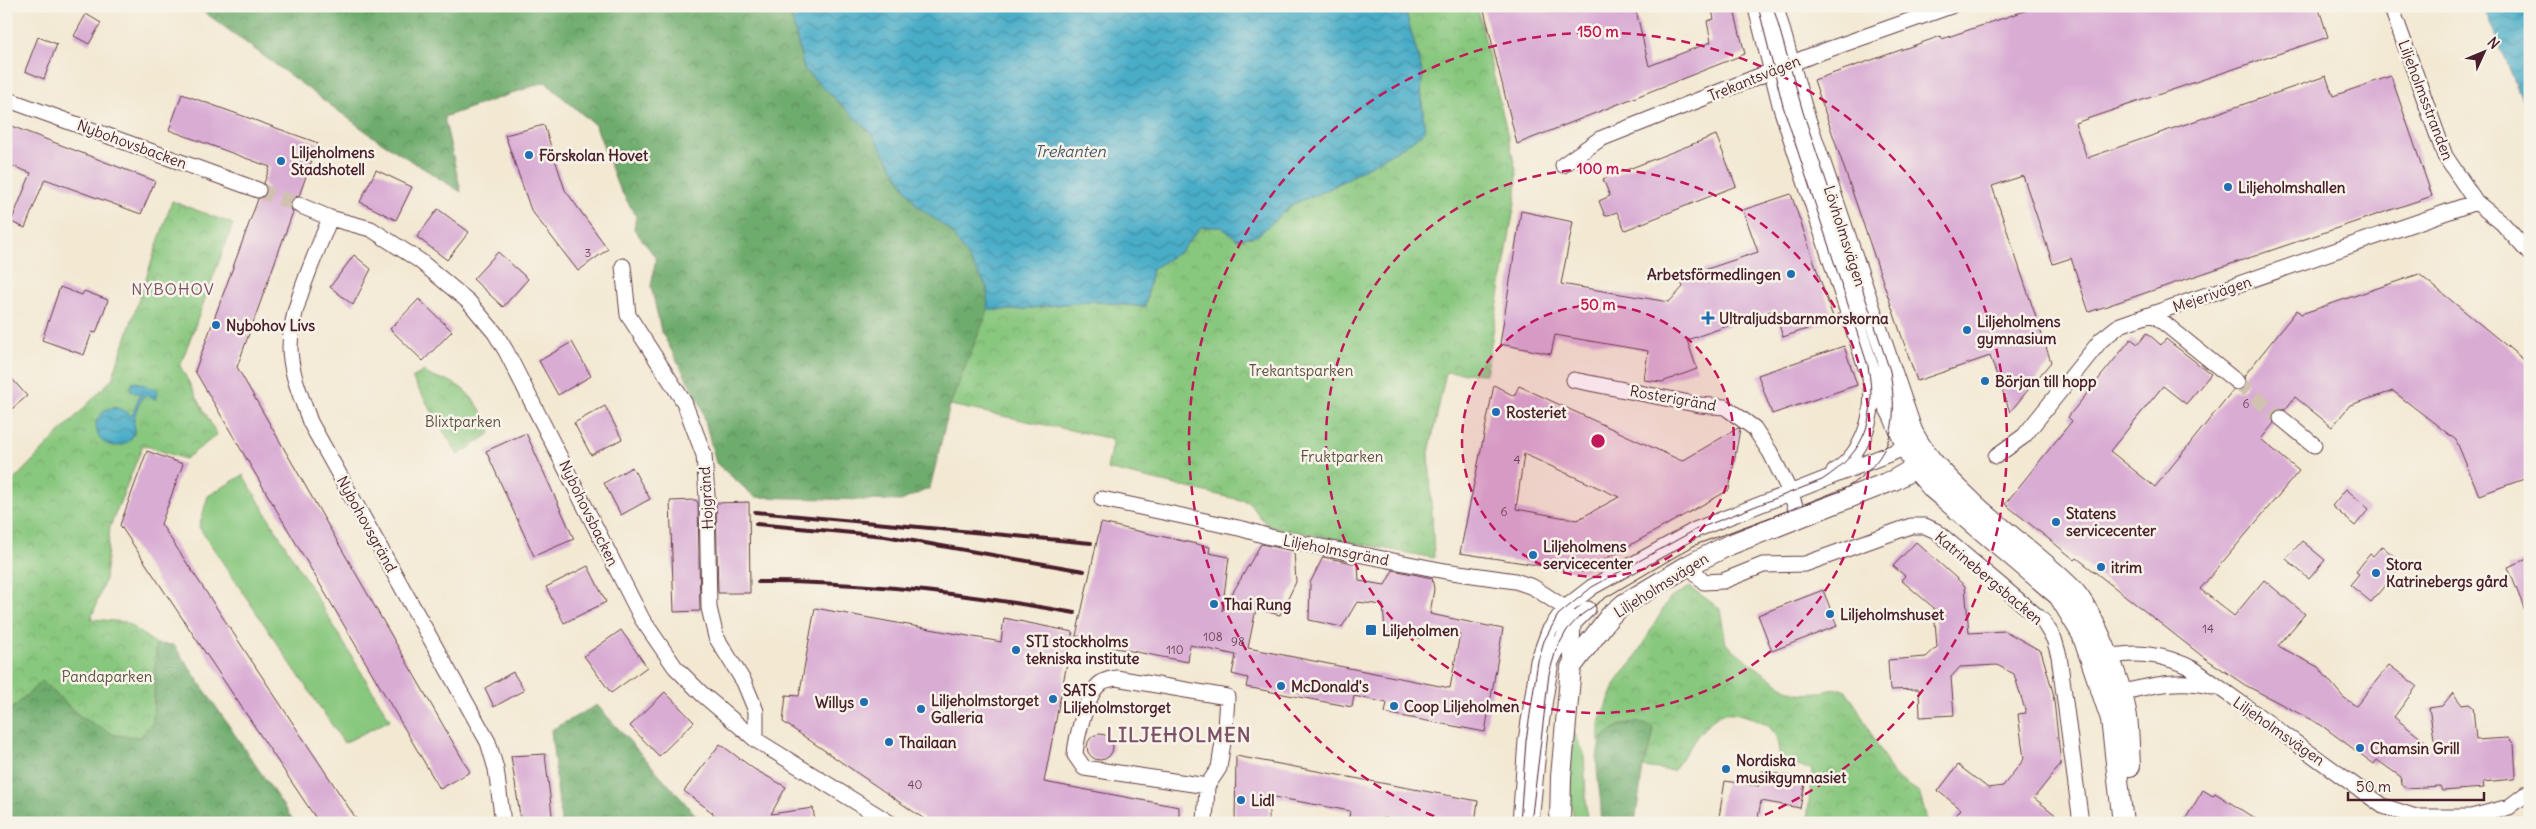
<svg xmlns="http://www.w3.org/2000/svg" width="2536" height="829" font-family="Delius,sans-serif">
<defs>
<pattern id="forest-crowns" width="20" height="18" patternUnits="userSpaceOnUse" patternTransform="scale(1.25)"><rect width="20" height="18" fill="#6eac6d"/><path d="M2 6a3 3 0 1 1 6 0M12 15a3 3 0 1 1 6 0" fill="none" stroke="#5c8b5a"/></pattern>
<pattern id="park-crowns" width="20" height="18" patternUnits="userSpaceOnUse" patternTransform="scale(1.25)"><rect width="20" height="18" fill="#88c77e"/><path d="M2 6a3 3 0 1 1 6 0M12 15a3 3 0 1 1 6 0" fill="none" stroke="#77aa6d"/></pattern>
<pattern id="water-waves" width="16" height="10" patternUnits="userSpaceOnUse" patternTransform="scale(1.25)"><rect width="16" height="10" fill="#48adc8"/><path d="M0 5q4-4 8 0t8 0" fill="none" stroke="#3e8ca3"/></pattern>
</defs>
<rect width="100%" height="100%" fill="#f7f3e8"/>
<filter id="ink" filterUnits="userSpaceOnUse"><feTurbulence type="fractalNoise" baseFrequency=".02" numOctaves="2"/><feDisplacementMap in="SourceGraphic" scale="10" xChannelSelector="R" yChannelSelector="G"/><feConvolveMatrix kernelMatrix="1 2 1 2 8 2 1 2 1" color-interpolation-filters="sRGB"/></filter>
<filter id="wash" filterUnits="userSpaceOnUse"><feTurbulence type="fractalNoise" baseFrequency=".0096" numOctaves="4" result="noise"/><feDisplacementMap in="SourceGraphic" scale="20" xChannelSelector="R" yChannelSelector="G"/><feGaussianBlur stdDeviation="1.12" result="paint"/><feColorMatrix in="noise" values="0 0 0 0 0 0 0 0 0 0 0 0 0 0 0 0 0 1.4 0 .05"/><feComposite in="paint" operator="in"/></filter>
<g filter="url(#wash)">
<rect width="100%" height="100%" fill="#f3e9d3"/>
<path fill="#88c77e" stroke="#697354" d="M243 475 390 720 344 743 199 527 208 496Z
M1573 730 1584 753 1587 823H1572L1573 810 1565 800Z"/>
<path fill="url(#forest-crowns)" stroke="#5c664c" d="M196 6H789L804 69 872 134 917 206 950 230 987 287 988 310 950 405 930 488 901 501 755 497 716 463 701 405 661 331 651 286 656 258 634 229 636 216 617 184 596 126 545 82 444 117 461 192 375 138Z
M156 644 174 645 295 823H6V714L42 681 81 718 153 721Z
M597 705 695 814 694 823H561L551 730Z
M1642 721 1654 729 1650 749 1643 767 1635 823H1601C1604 777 1574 729 1642 721Z"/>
<path fill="url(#park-crowns)" stroke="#697354" d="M1404 6H1477L1517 174 1516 196 1486 374 1446 372 1429 453 1434 558 1267 526 1249 502 1107 469 1113 439 950 405 988 310H1016L1089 301 1145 307 1152 269 1181 251 1201 227H1222L1237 239 1257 236 1293 204 1331 188 1406 145 1424 132C1424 114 1419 90 1423 75Z
M172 201 233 224 180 366 217 435 185 459 143 445 110 527 105 579 91 619 126 622 156 644 153 721 140 737 115 735 81 717 42 681 6 714V488L112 379Z
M424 371C435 381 437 376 449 381 470 390 484 411 491 433L458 455 412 378Z
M1690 587 1720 609 1726 644C1742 655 1781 690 1798 693 1813 696 1829 688 1845 689L1858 709 1894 776 1919 792 1928 823H1807L1812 769 1779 763C1780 731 1771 722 1742 715 1735 713 1727 711 1720 715 1700 726 1686 754 1673 771L1643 767 1650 749 1654 729C1634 715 1614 725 1599 742V724L1618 679 1632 663 1669 599Z"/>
<path fill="url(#water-waves)" stroke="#49667a" d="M789 6H1404L1423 75C1419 91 1424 114 1425 131L1406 145 1331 188 1293 204 1257 236 1237 239 1221 227H1201L1181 251 1152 269 1145 307 1089 301 1016 310H988L987 287 950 230 917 206 872 134 804 69Z
M2483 6H2530V118Z
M133 381 158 390 156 399 143 395C141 402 135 412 134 420 133 424 136 427 134 432 131 444 118 449 107 444 97 439 96 431 96 421 108 403 117 405 132 416L140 394 130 391Z"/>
<g id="blocks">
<path fill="#d9acd4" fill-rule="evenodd" d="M1483 6H1635L1649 66 1711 42 1707 21 1714 19 1711 6H1733L1745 54 1517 144Z
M2039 6H2318L2328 37 2075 123 2087 158 2326 76 2333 96 2391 76 2432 196 2089 312 2071 258 2053 264 2023 176 1992 186 2051 362 2010 412 1990 356 1917 381 1814 80 1941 36 1942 39Z
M86 14 101 23 89 44 74 36Z
M38 37 57 44 44 79 25 71Z
M182 94 318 143 299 196 294 197 290 202V207L293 212 237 367 470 772 440 789 195 371 258 199 267 194V188L264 183 270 167 169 130Z
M6 124 155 181 141 214 45 179 25 228 11 222 31 173 6 164Z
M544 125 565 190 608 249 578 271 531 210 505 135Z
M1716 135 1736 186 1625 230 1617 212 1605 216 1599 201 1610 196 1603 179Z
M376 170 412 187 396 220 360 202Z
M1791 194 1834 320 1783 337 1774 310 1687 340 1697 369 1662 382 1644 380 1648 351 1555 335 1551 354 1500 344 1521 211 1573 222 1561 284 1669 302 1683 287 1680 278 1758 252 1743 210Z
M438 209 469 232 447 260 417 237Z
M498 252 528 279 503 307 473 279Z
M354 255 371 269 353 305 330 287Z
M2419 274 2530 365V477L2479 495 2456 440 2393 391 2350 405 2332 427 2295 397 2285 410 2278 409 2274 412 2272 417 2274 423 2261 439 2299 471 2200 589 2234 616 2264 580 2305 614 2278 646 2318 667 2343 697 2356 706 2389 665 2417 686 2394 717 2436 750 2429 708 2442 706 2453 693 2462 705 2469 704 2473 707 2476 740 2508 738 2514 744 2516 775 2514 779 2483 782 2484 788 2442 791 2440 786 2407 788 2402 785 2401 777 2377 760 2374 764 2321 725 2245 685 2202 656 2077 558 2075 560 2005 504 2072 421 2068 417 2131 339 2138 344 2147 333 2161 345 2166 339 2211 374 2186 404 2163 386 2110 451 2155 487 2233 390 2240 391 2244 388 2246 383 2244 376 2297 310 2301 314Z
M60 287 82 295 84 291 108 300 96 333 92 332 84 355 42 340Z
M419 299 452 331 423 361 390 329Z
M572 342 591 376 558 395 539 361Z
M1844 346 1857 385 1772 414 1758 375Z
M6 372 27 396 6 414Z
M1494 385 1514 396 1519 386 1682 461 1738 428 1740 429 1729 490 1582 572 1460 553ZM1524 454 1619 497 1577 520 1516 509Z
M605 406 622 439 591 455 574 423Z
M526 433 574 539 534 556 486 451Z
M147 451 183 464 161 524 359 823H319L120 525Z
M632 467 650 499 621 515 604 483Z
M2346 489 2369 509 2355 526 2332 506Z
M696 500 698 503 700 611 674 612 670 501Z
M749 502 750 593H718L716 503Z
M1101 523 1210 547 1209 553 1229 557 1222 611 1261 544 1294 551 1296 582 1280 615 1256 609 1248 648 1450 688 1460 634 1426 626 1420 638 1385 632 1383 605 1357 602 1342 627 1309 620 1310 583 1323 557 1358 564 1359 581 1385 585 1393 570 1432 578 1434 589 1430 614 1503 629 1485 732 1385 713 1387 703 1354 696 1352 707 1246 687 1248 678 1232 674 1236 655 1190 645 1188 662 1100 645V640L1076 636Z
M2302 541 2325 560 2309 579 2286 559Z
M1916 542 1965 586 1969 633 2005 631 2041 651 2053 692 2061 764 2034 798 2066 823H2011L2007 820 1989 823H1950L1961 809 1938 791 1958 765 1988 788 2003 786 2024 759 2018 714 2026 713 2014 674 1997 665 1960 667 1951 677 1954 715 1920 717 1919 689 1890 690 1888 660 1926 657 1937 647 1934 608 1901 580 1905 576 1893 566Z
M2382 546 2403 564 2371 602 2350 585 2359 574 2356 572 2370 554 2373 556Z
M2530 558V621H2529L2508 567Z
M588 566 606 602 564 623 546 587Z
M1823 590 1837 626 1772 651 1758 615Z
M815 608 1001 642 1004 618 1073 632 1044 782 1179 807V823H930L783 722 786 695 799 696Z
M621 630 647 667 611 693 584 656Z
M513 672 524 690 494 707 485 688Z
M665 692 694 722 659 756 630 726Z
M1087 747a13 13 0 1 1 26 0a13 13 0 1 1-26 0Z
M720 744 754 769 786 787 771 814 813 808 815 823H769V818L766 823H715L713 813 684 791Z
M545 754 553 823H521L511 756Z
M1236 756 1478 801 1475 823H1408L1383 818 1382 823H1348L1350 811 1269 796V823H1235Z
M1762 771 1806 779 1800 808 1761 801 1757 823H1718L1725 781 1759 786Z
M2203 790 2213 796 2215 793 2262 823H2183Z"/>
</g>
</g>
<g filter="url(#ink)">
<use href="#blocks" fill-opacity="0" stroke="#633d44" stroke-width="1"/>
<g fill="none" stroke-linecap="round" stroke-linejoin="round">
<path stroke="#d1c1b1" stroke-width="15" stroke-dasharray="15 8" stroke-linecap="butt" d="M258 190 299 205
M2237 382 2281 418"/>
<g stroke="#633d44" stroke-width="17">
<path id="minor" d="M2391 6 2445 156 2476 202 2502 223 2530 254
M6 99 258 190
M1563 165 1600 139 1810 56 1951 6
M299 205 330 218 371 229 420 261 469 302 495 333 506 351 642 619 675 667 702 694 756 740 890 823
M330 218C316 255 290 308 290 347 290 373 302 398 310 422L488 742 496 769 503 823
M623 266 628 315 684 402 704 455 707 496 709 608 716 637 744 682 756 711V740
M2153 314 2237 382
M1574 380 1700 405 1725 407 1754 428 1770 452 1791 494 1799 518
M2281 418 2314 445
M1996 456 2024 436 2101 340 2120 325 2476 202
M1834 472C1865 452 1876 412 1870 378
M1102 499 1243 529 1270 537 1445 571 1515 581 1533 587 1565 608 1573 624 1571 667
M1689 565 1704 582 1723 581 1763 565 1805 564 1911 526H1925L1936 531 2043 621 2054 639 2059 656 2081 823
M2100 660C2132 649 2166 654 2195 670L2383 806 2416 817H2471L2509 807 2530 791
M2111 695C2146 687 2178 677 2213 687
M1205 823 1207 786 1219 768 1225 729 1227 697 1116 678C1111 679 1104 680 1101 683 1087 692 1076 739 1075 755L1084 768 1207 786
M1520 823 1526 741 1538 661 1549 631 1565 608 1592 587 1695 530 1917 443
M1531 823 1540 730 1551 662 1567 630 1588 609"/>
</g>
<g stroke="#633d44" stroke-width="22">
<path id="tertiary" d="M1758 6 1783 106 1868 366 1894 417 1916 469 1933 489 2059 596 2082 634 2111 719 2123 823
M1773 6 1803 112 1912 431C1927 461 1950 480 1973 503 2005 533 2041 558 2071 588 2094 611 2122 685 2127 717 2129 733 2129 750 2130 766
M1560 823 1561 777 1571 667 1610 616 1624 604 1689 565 1729 545 1894 480 1927 461"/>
</g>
<use href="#minor" stroke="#fff" stroke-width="15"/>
<use href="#tertiary" stroke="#fff" stroke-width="20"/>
<path stroke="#4a1f2b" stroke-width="1" d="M1520 823 1526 741 1538 661 1544 641 1558 615 1592 587 1695 530 1822 480C1867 451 1877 417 1868 366L1783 106 1758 6
M1531 823 1549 674 1556 650 1567 630 1580 616 1605 598 1695 545 1841 491C1892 460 1899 428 1890 371L1803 112 1773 6"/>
<path stroke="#4a1f2b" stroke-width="4" d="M755 512 1091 543
M756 524 885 536 1084 571
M758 582C865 581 970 594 1075 613"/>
</g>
</g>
<circle cx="1598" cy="441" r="136" fill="#c2185b" fill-opacity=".12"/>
<g fill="none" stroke="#c2185b" stroke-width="2.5" stroke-dasharray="9 6">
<circle cx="1598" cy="441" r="136"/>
<circle cx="1598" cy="441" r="272"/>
<path d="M1448 822A409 409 0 1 1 1748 822"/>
</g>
<g fill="#1f6fb2" stroke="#f7f3e8" stroke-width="2">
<circle cx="529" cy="155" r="5"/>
<circle cx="281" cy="161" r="5"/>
<circle cx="2228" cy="187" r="5"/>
<circle cx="1791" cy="274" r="5"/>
<path d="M1705.5 310.5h5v5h5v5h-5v5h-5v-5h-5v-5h5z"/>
<circle cx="216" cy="325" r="5"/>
<circle cx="1967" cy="330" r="5"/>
<circle cx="1985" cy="381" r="5"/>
<circle cx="1496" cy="412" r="5"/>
<circle cx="2056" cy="522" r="5"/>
<circle cx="1533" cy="555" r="5"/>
<circle cx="2101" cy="567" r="5"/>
<circle cx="2376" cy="573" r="5"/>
<circle cx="1214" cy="604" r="5"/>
<circle cx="1830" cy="614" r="5"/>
<rect x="1365" y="624" width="12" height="12" rx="2.5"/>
<circle cx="1016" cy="650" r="5"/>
<circle cx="1281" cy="686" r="5"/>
<circle cx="1053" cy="699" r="5"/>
<circle cx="864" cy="702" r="5"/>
<circle cx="1394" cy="706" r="5"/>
<circle cx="921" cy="709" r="5"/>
<circle cx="889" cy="742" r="5"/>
<circle cx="2360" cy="748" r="5"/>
<circle cx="1726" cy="769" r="5"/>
<circle cx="1241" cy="800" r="5"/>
</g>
<g text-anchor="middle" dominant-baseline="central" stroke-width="5" stroke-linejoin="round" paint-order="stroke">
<g font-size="12" fill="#6e4255">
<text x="588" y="252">3</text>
<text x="2246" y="403">6</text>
<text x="1517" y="459">4</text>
<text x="1504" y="511">6</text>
<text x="2208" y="628">14</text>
<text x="1213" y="636">108</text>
<text x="1238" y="641">98</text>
<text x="1175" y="649">110</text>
<text x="915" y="784">40</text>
</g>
<g font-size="15" fill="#4a1f2b" stroke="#f7f3e8">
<text transform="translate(1754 78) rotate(-22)">Trekantsvägen</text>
<text transform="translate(2426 100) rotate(69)">Liljeholmsstranden</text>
<text transform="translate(132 144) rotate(20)">Nybohovsbacken</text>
<text transform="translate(1845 236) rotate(72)">Lövholmsvägen</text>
<text transform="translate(2212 294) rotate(-19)">Mejerivägen</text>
<text transform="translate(1673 398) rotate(10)">Rosterigränd</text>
<text transform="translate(706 498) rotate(-93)">Hojgränd</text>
<text transform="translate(589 513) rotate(64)">Nybohovsbacken</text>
<text transform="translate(367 524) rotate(61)">Nybohovsgränd</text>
<text transform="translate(1336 550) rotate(11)">Liljeholmsgränd</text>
<text transform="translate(1989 578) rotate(40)">Katrinebergsbacken</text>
<text transform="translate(1661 585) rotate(-32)">Liljeholmsvägen</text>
<text transform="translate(2279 731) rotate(35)">Liljeholmsvägen</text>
</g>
<g font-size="15" font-weight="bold" fill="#4a1f2b" stroke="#f7f3e8" text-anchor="start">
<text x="291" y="152">Liljeholmens<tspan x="291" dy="17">Stadshotell</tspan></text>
<text x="539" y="155">Förskolan Hovet</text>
<text x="2238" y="187">Liljeholmshallen</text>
<text x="1781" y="274" text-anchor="end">Arbetsförmedlingen</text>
<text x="1719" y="318">Ultraljudsbarnmorskorna</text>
<text x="1977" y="321">Liljeholmens<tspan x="1977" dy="17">gymnasium</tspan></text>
<text x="226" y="325">Nybohov Livs</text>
<text x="1995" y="381">Början till hopp</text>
<text x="1506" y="412">Rosteriet</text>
<text x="2066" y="513">Statens<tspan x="2066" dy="17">servicecenter</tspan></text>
<text x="1543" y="546">Liljeholmens<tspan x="1543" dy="17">servicecenter</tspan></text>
<text x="2386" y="564">Stora<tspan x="2386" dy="17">Katrinebergs gård</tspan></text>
<text x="2111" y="567">itrim</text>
<text x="1224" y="604">Thai Rung</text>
<text x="1840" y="614">Liljeholmshuset</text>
<text x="1382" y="630">Liljeholmen</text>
<text x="1026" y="641">STI stockholms<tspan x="1026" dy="17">tekniska institute</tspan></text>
<text x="1291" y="686">McDonald's</text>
<text x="1063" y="690">SATS<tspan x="1063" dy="17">Liljeholmstorget</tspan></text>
<text x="931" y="700">Liljeholmstorget<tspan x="931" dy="17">Galleria</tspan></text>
<text x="854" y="702" text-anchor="end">Willys</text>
<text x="1404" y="706">Coop Liljeholmen</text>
<text x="899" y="742">Thailaan</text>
<text x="2370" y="748">Chamsin Grill</text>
<text x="1736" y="760">Nordiska<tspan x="1736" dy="17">musikgymnasiet</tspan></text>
<text x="1251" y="800">Lidl</text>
</g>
<g font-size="15" fill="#5d5144" stroke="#f7f3e8">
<text x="1301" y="370">Trekantsparken</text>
<text x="463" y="421">Blixtparken</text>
<text x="1342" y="456">Fruktparken</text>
<text x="107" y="676">Pandaparken</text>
</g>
<g font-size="16" font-style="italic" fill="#49586a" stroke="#f7f3e8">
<text x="1070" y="151">Trekanten</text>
</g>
<g font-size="16" letter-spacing="1" fill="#7c5066" stroke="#f7f3e8">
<text x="173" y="289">NYBOHOV</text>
</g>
<g font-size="20" font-weight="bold" letter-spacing="1" fill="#7c5066" stroke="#f7f3e8">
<text x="1179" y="734">LILJEHOLMEN</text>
</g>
</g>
<circle cx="1598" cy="441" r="8" fill="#c2185b" stroke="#f7f3e8" stroke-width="2.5"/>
<g font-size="15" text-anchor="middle" font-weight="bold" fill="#c2185b" stroke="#f7f3e8" stroke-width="5" stroke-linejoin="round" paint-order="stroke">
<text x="1598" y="37">150 m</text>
<text x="1598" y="174">100 m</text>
<text x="1598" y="310">50 m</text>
</g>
<rect width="2536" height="829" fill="none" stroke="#f7f3e8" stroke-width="25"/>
<g transform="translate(2484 52) rotate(46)" stroke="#f7f3e8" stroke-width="4" paint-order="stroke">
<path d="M0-4L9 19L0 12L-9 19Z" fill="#4a1f2b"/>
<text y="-8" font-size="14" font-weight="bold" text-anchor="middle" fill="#4a1f2b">N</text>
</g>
<path d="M2348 792v8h136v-8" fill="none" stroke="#4a1f2b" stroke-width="2.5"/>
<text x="2356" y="792" font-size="15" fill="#4a1f2b" stroke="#f7f3e8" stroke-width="4" paint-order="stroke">50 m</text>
</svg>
